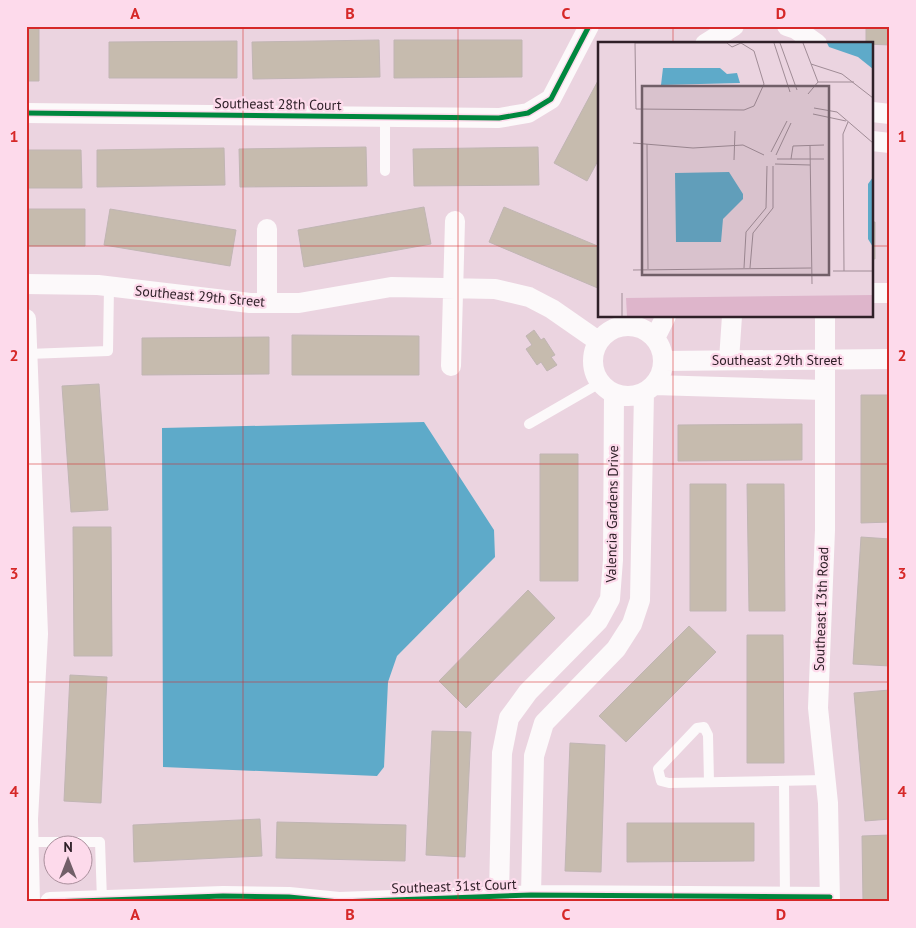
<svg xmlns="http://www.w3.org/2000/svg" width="916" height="928" font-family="'PT Sans',sans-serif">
<rect width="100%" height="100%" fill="#ebd4e0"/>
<path fill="#5eaac9" d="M424 422 494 530 495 557 397 656 388 682 384 767 377 776 163 767 162 428Z"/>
<path fill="#c6bbae" stroke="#c0b5b3" d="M26 26H39V81H26Z
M866 26H890V45L866 44Z
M379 40 380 77 253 79 252 42Z
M394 40H522V77L394 78Z
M237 41V78H109V42Z
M600 77V157L587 181 554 163Z
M366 147 367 186 240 187 239 149Z
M538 147 539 185 414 186 413 149Z
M224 148 225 185 97 187V150Z
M26 150H81L82 188H26Z
M424 207 431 244 304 267 298 230Z
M504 207 600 247V289L489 242Z
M26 209H85V246H26Z
M110 209 236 230 230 266 104 245Z
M872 222H875V259H872Z
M534 330 541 340 544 338 555 355 551 357 557 365 547 371 541 362 537 365 526 349 532 345 526 336Z
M292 335 419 336V375H292Z
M269 337V374L142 375V338Z
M99 384 108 510 71 512 62 386Z
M861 395H890V522L861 523Z
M802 424V460L678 461V425Z
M540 454H578V581H540Z
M690 484H726V611H690Z
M747 484H784L785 611H749Z
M73 527H111L112 656H74Z
M861 537 890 539V666L853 664Z
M528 590 555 618 466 708 439 681Z
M689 626 716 652 626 742 599 716Z
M747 635H783L784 763H747Z
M70 675 107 677 101 803 64 801Z
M890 690V819L865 821 854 693Z
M432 731 471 732 465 857 426 855Z
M570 743 605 745 601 872 565 871Z
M260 819 262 856 134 862 133 825Z
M277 822 406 825 405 861 276 858Z
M627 823H754V861L627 862Z
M890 835V902H863L862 836Z"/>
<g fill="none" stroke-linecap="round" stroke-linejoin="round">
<path stroke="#fcf9fa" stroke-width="10" d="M385 117V171
M28 354 108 351 109 287
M529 424 600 383
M784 781 785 897
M709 782 708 735 704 727 697 728 658 769 661 781 669 783 825 780
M29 842H100L102 900"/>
<path stroke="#fcf9fa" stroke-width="20" d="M787 26 796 29 817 44
M705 44 734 26
M872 112 890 114
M26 113 499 118 528 113 551 99 589 26
M872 141 890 143
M267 229V303
M26 284 98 285 250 303H299L391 287 495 289 529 297 552 309 598 341
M872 293H890
M825 316V530L818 708 828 803 830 902
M26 319 38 634 28 819 30 902
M593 361a35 35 0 1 1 70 0a35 35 0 1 1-70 0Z
M655 338 666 316
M729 360 732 316
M663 361 890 359
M451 366 455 221
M654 385 825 390
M531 895 534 756 544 723 616 649 632 624 640 600 644 392
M499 896 502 753 509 718 528 692 598 621 610 599 613 560 614 393
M50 902 223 896 289 897 339 902 531 895 830 897"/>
<g stroke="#fddaeb" stroke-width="8">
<path id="cycleway" d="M26 113 499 118 528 113 551 99 589 26
M50 902 223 896 289 897 339 902 531 895 830 897"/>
</g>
<use href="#cycleway" stroke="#00873e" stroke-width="5"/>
</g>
<path fill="none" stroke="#d62828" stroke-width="1" stroke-opacity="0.55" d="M243 26V902M458 26V902M673 26V44M26 246H600M872 246H890M673 316V902M26 464H890M26 682H890"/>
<g text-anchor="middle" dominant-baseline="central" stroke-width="4.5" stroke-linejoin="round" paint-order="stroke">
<g font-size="14" fill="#2f2028" stroke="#fddaeb">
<text transform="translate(278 104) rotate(1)">Southeast 28th Court</text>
<text transform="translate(200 296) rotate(5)">Southeast 29th Street</text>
<text x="777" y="360">Southeast 29th Street</text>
<text transform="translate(612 514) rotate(-89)">Valencia Gardens Drive</text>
<text transform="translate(821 609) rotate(-88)">Southeast 13th Road</text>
<text transform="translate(454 886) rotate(-2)">Southeast 31st Court</text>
</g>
</g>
<g transform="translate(598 42)">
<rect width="275" height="275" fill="#ebd4e0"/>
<path d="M275 253V274H29L28 256Z" fill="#deb5cb"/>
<path d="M229 1H275V27L260 15 231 5ZM65 26H122L129 32 139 31 142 41 63 43ZM131 130 145 152V157L125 177 123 200H78L77 131ZM275 135V205L270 197V142Z" fill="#5eaac9"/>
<path fill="none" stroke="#a08c96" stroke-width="1" d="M37 1 38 67 146 68 156 64 166 42 156 9 143 1M37 1H129M129 1 134 5 143 1M176 1 192 50M182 1 199 48M205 1 220 40H256M213 22 244 32 275 56M210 52 220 40M216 66 239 70 275 101M215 72 248 79M35 101 95 106 145 103 166 113M49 102 50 227M212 104 214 242M173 110 189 79M178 113 193 81M179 117H226M193 117 195 104 226 103M136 118 137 89M177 122 212 123M146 226 148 190 168 166 169 124M152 226 155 191 175 166V124M35 228 213 226M235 229H275M246 229 245 92 250 80M24 251V274"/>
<path fill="#715f68" fill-opacity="0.15" stroke="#715f68" stroke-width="2.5" d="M44 44H231V233H44Z"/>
<rect width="275" height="275" fill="none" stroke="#2f2028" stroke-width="2.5"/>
</g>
<rect width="916" height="928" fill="none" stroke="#fddaeb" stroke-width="55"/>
<g transform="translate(68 860)"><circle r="24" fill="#fddaeb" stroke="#ab909d"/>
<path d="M0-4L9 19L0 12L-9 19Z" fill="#715f68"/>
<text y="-8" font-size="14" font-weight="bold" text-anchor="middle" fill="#2f2028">N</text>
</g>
<rect x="28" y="28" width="860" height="872" fill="none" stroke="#d62828" stroke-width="2"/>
<g font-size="16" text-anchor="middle" font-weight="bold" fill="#d62828">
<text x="135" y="19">A</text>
<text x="350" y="19">B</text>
<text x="566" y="19">C</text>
<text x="781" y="19">D</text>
<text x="14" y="142">1</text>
<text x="902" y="142">1</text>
<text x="14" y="361">2</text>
<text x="902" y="361">2</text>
<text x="14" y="579">3</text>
<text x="902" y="579">3</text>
<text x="14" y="797">4</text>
<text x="902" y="797">4</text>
<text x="135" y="920">A</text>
<text x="350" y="920">B</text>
<text x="566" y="920">C</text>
<text x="781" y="920">D</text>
</g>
</svg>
